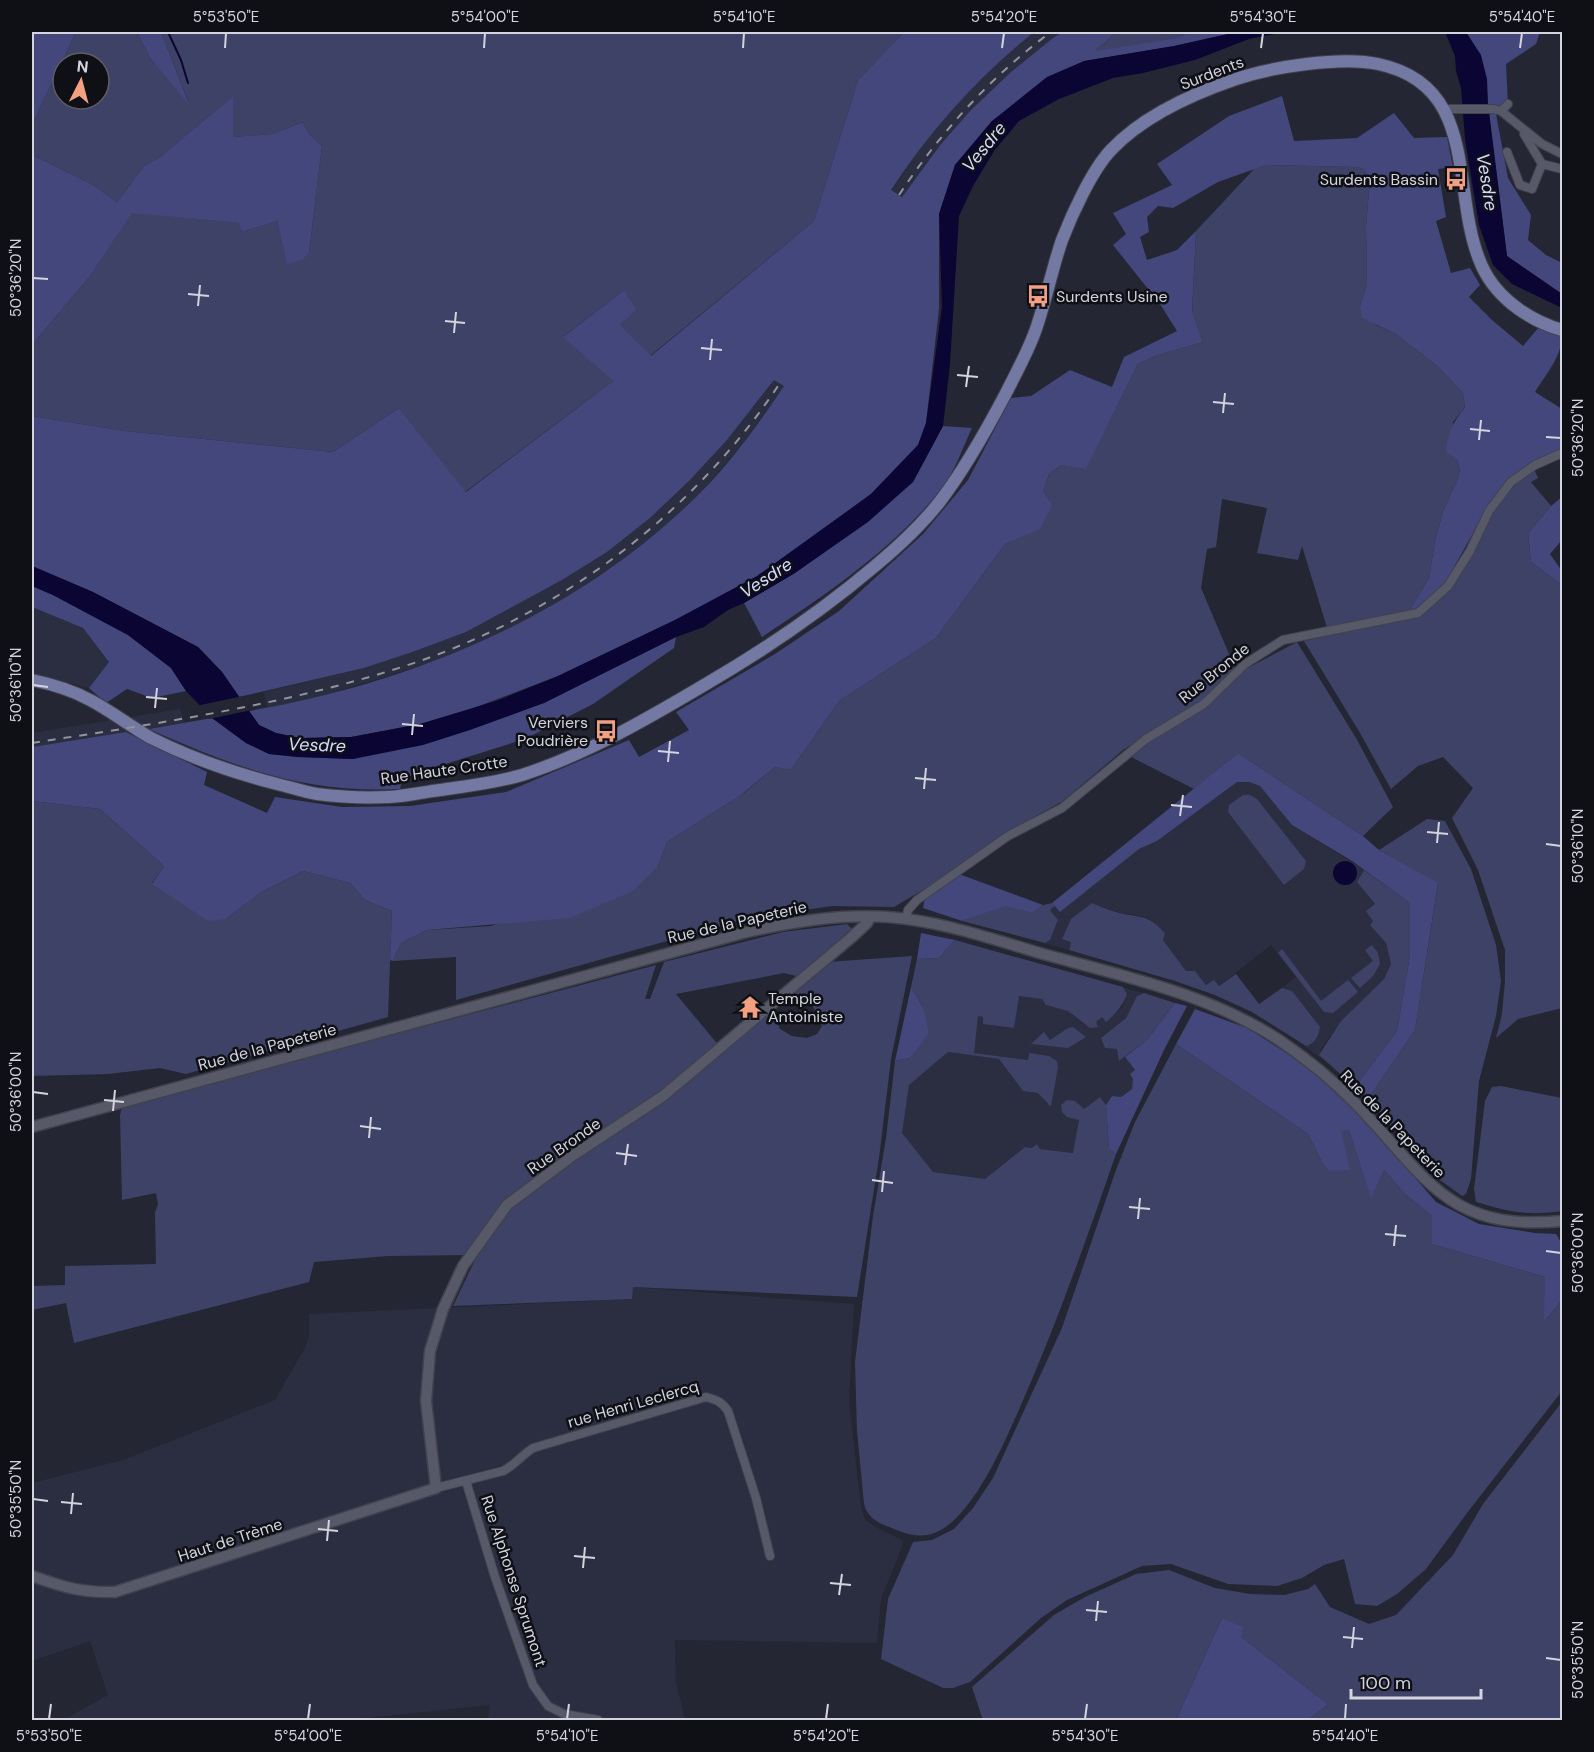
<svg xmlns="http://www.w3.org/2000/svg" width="1594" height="1752" font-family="'DM Sans',sans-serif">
<rect width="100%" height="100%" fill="#252633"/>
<path fill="#2b2e41" d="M1034 32H1063L1011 72 971 110 941 144 902 197 891 191 929 135 960 100 999 60Z
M774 379 785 386 738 450 701 492 661 530 617 564 570 595 522 623 473 647 421 666 315 698 267 708 264 692 364 668 466 632 562 580 607 552 650 518 689 481 756 404Z
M32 607 83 628 109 662 89 688 32 674Z
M180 709 184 723 32 747V733Z
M1237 782H1249L1260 786 1292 825 1364 870 1357 882 1375 904 1373 921 1370 925 1386 943 1391 964 1384 979 1341 1021 1320 1051 1322 1059 1303 1045 1306 1046 1292 991 1282 988 1296 977 1271 945 1219 986 1206 985 1195 971H1186L1163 940 1165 933 1155 923 1147 917 1116 912 1092 903 1063 939 1071 941 1069 950 1043 943 1050 940 1058 920 1050 910 1055 906 1060 912 1139 849 1157 841Z
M1122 987 1144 993 1137 996 1126 1018 1101 1038 1117 1049 1120 1061 1125 1057 1135 1070 1132 1089 1121 1097 1112 1096 1106 1105 1100 1097 1080 1113 1074 1153 1025 1147 985 1179 933 1172 901 1133 909 1085 948 1052 999 1059 1023 1091 1038 1093 1048 1105 1058 1067 1029 1053 1028 1060 973 1053 978 1016 983 1017V1024L1014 1028 1018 996 1042 998 1051 1006 1068 1011 1085 1025 1095 1022 1102 1017 1106 1021 1122 1007 1127 993Z
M633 1287 854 1304 849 1401 861 1507 864 1518 875 1527 902 1540 903 1544 881 1599 877 1643 675 1640 676 1682 685 1720H488L490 1705 346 1720H65V1719L108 1695 90 1641 32 1661V1483L123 1460 275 1400 305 1348 309 1336V1314L631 1299Z"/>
<path fill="#3e4266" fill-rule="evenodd" d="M76 32H137L150 58 189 103 161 32H904L858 80 814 221 650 356 620 324 624 290 564 336 613 381 465 492 399 408 333 452 125 431 32 416V345L91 275 132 212 240 223 242 232 277 221 287 264 309 253 322 146 309 134 303 122 272 134 233 137V96L160 157 144 166 117 202 90 183 32 155V125ZM63 63H99V99H63Z
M1117 32H1190L1176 38 1094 52Z
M1266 165 1356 167 1364 169 1370 179 1366 226 1367 284 1360 306 1376 325 1396 334 1438 367 1463 393 1465 407 1453 422 1457 459 1460 470 1457 481 1443 511 1435 541 1429 578 1411 608 1413 611 1328 631 1302 546 1298 560 1257 553 1267 508 1222 499 1216 547 1207 549 1201 588 1235 668 1200 703 1123 750 1063 801 1018 826 938 881 894 907 832 906 749 918 456 1000V957L393 961 401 943 427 930 491 926 658 866 667 842 744 793 775 767 791 770 839 701 936 638 1005 544 1040 528 1043 492 1049 474 1061 465 1086 468 1138 364 1155 356 1203 342 1192 313 1196 231 1254 169Z
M1534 469 1538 478 1531 482 1551 506 1528 533 1531 562 1562 585V1008L1518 1019 1496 1038 1502 1014 1505 981V950L1478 870 1452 818 1473 788 1443 757 1418 766 1391 789 1360 733 1304 641 1422 616 1460 574 1491 513 1521 478Z
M1297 642 1356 738 1393 807 1363 836 1238 753 1194 789 1129 756 1176 723 1238 673Z
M1243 795H1250L1257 799 1306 861 1304 869 1284 885 1228 812 1229 805Z
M32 801 100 809 164 866 152 883 226 919 263 891 303 871 350 883 365 900 392 911 388 1017 186 1074 160 1068 108 1074 32 1076Z
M1427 819 1445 821 1471 869 1496 945 1501 981 1496 1016 1479 1081 1471 1179 1466 1194 1462 1196 1433 1175 1368 1099 1415 1030 1438 884 1379 850Z
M1364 870 1410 903V955L1397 1031 1355 1087 1319 1055 1341 1021 1384 979 1391 964 1386 943 1370 925 1373 921 1366 911 1375 904 1357 882Z
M1052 903 1055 906 1050 910 1058 920 1050 940 1045 943 962 921 1005 905 1033 913 1043 905Z
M1092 903C1100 906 1108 910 1116 912 1140 919 1146 912 1165 933L1163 940 1186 971H1195L1206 985 1214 980 1219 986 1236 974 1259 1004 1282 988 1292 991 1320 1027C1319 1035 1315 1044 1306 1046L1252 1012 1215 995 1175 981 1069 950 1071 942 1062 939 1071 919Z
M847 924 853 930 817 959 800 977 784 973 676 994 720 1047 642 1107 521 1190 468 1255 388 1256 314 1262 309 1282 74 1343 66 1303 32 1310V1286L65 1285V1266L156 1264 155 1213 158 1204 156 1193 122 1200 120 1115 122 1108C299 1058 478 1013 656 965L645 999H650L664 962 783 932Z
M955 940 1123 987 1127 994C1122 1007 1116 1013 1106 1022L1102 1017 1096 1022 1098 1027 1090 1028 1068 1011 1046 1005 1042 999 1019 996 1014 1028 983 1024V1017L978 1016 974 1053 1028 1060 1029 1053 1049 1056 1057 1061 1058 1067 1051 1106 1049 1105 1038 1093 1023 1091 999 1059 948 1052 909 1085 902 1133 933 1172 985 1179 1025 1147 1032 1148 1037 1144 1040 1149 1073 1153 1079 1120 1067 1117 1062 1112 1061 1105 1067 1100 1075 1101 1084 1109 1100 1097 1106 1105 1109 1147 1116 1154C1087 1238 1057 1323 1021 1405 1005 1441 976 1510 941 1530 928 1537 915 1537 902 1532 886 1525 869 1523 864 1504L857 1431 855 1362 873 1216 886 1138 895 1061 910 1058 923 1007 911 987 917 959 939 958Z
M1372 945 1378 953 1380 964 1373 976 1360 988 1351 978 1373 961 1365 950Z
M1282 949 1321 1001 1348 980 1358 992 1333 1013 1324 1012 1278 953Z
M912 956 891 1059 879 1158 857 1297 633 1287 632 1299 453 1306 484 1241 509 1211 533 1188 772 1011 780 1029 792 1036 807 1038 817 1034 822 1026 811 1002 803 995 792 998 789 995 827 962Z
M1144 993 1175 1003 1147 1040 1119 1061 1117 1049 1105 1048 1101 1038 1126 1018 1137 996Z
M1073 1027 1086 1037 1068 1048 1031 1044 1044 1032 1050 1040 1068 1028Z
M1176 1044 1308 1134 1321 1160 1341 1130H1349L1371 1198 1384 1170 1406 1195 1432 1216V1244L1545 1277V1321L1562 1300V1391L1467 1513 1426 1569 1397 1594 1377 1606 1355 1604 1344 1559 1324 1565 1302 1578 1277 1586 1228 1584 1171 1564 1142 1566 1067 1600 1041 1618 970 1682 953 1688H943L881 1659 888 1599 913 1542 932 1540 954 1529 973 1508 993 1478 1062 1328 1116 1170 1135 1122Z
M1501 1086 1562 1098V1211C1528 1216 1509 1212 1476 1202L1474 1189 1485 1101 1492 1087Z
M1562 1402V1720H1308L1328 1704 1241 1637 1222 1618 1176 1720H983L972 1687 1054 1615 1085 1597 1136 1574 1169 1570 1215 1588 1250 1594 1284 1595 1308 1589 1315 1584 1330 1607 1369 1624 1396 1615 1453 1555 1483 1504Z"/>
<path fill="#43477b" d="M32 32H76L32 125Z
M137 32H161L190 106 150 58Z
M904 32H1034C978 77 931 129 891 190L902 197 941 144 971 110 1011 72 1053 38 1063 32H1117L1095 51 1176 38 1190 32H1237L1174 46 1084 61 992 121 955 165 939 214V309L926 423 918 445 871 494 796 550 757 577 675 620 558 676 463 712 420 724 351 737 300 738 276 733 259 725 249 711C416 682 579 614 700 493 732 461 759 423 784 386L774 380 726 441 689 481 650 518 607 552 562 580 466 632 415 651 364 668 239 697 222 672 198 647 93 592 32 566V416L125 431 333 452 399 408 466 492 613 381 563 337 624 290 636 310 620 324 651 356 814 221 858 80Z
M1466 32H1540L1536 44 1506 64 1508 104 1488 108C1487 74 1484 60 1466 32Z
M233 96V137L272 134 303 122 309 134 322 146 309 253 303 259 287 265 277 221 242 232 239 223 132 213 91 275 32 345V155L90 183 117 202 144 166 160 157Z
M1282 96 1294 141 1357 138 1394 113 1414 138 1447 137 1453 167 1438 169 1446 217 1436 221 1451 273 1470 268 1480 285 1469 297 1492 320 1523 346 1539 327 1562 336C1562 356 1545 376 1535 392L1562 409V450L1537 459 1506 483 1482 517 1448 578 1433 597 1413 611 1411 608 1429 578 1435 541 1443 511 1457 481 1460 470 1457 459 1446 452C1447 433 1454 421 1465 407L1463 393 1438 367 1396 334 1362 318 1360 306 1367 284 1366 226 1370 179 1364 169 1356 167 1266 165 1218 182 1173 208 1158 206 1147 217 1149 232 1140 237 1147 260 1177 250 1196 231 1192 312 1203 342 1155 356 1138 364 1086 469 1061 465 1049 474 1043 492 1052 505 1040 529 1005 544 936 638 839 701 791 770 775 767 741 795 667 842 658 866 633 891 570 918 427 930 401 943 393 961 390 960 392 911 365 900 350 883 303 871 263 891 226 919 208 921 152 884 164 866 100 809 32 801V747L126 732 207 772 204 785 267 813 275 797 342 807 410 806 506 792 629 740 639 757 689 730 676 712 775 654 839 611 923 534 968 480 1011 398 1031 396 1070 370 1112 387 1124 357 1177 331 1160 304 1113 245 1126 234 1113 213 1172 185 1157 164 1229 116Z
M1489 111 1496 114 1508 178 1531 215 1528 240 1546 255 1562 263V294L1507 256Z
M943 426 972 428C963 447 954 474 941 489 895 548 824 596 762 637L744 603 795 573 913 482Z
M1562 497V540L1550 554 1562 571V585L1531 562 1528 533 1551 506Z
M32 586 53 595 128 635 171 668 186 691 152 698 127 689 106 703 89 688 109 662 83 628 32 607Z
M676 637 674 648 593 704 525 739 417 773 402 780 400 789C306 794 234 767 149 729L212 718 246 743 269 754 298 757 353 759 544 703Z
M1238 753 1363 836 1379 850 1438 883 1415 1030 1368 1099 1355 1087 1397 1031 1410 955V903L1352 861 1292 825 1260 786 1249 782H1237L1157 841 1139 849 1060 912 1052 903Z
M959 874 1043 905 1033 913 1005 906 962 921 923 908 925 897Z
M921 933 955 940 939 958 917 959Z
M911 987 923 1007 929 1033 910 1058 895 1061Z
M1175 1003 1187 1006 1164 1050 1116 1154 1109 1148 1106 1105 1112 1096 1121 1097 1132 1089 1133 1079 1130 1074 1135 1070 1125 1057 1147 1040Z
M1195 1009 1247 1028 1304 1064 1356 1110 1436 1202 1479 1224 1535 1233 1556 1234 1562 1244V1300L1544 1322 1545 1277 1432 1244V1216L1406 1195 1384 1170 1371 1199 1349 1130H1341L1350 1170 1329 1171 1321 1160 1308 1134 1176 1044Z
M1222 1618 1243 1627 1241 1637 1328 1704 1308 1720H1176Z"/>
<path fill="#0b0534" d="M1237 32H1285L1249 39 1195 60 1143 73 1113 78 1059 99 1019 121 994 151 973 186 959 216 950 364 943 426 913 482 868 522 795 573 744 603 728 610 704 627 676 637 544 703 470 730 423 745 353 759 298 757 269 754 246 743 212 718 186 691 171 668 128 635 53 595 32 586V566L93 592 198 647 222 672 259 725 276 733 300 738 351 737 420 724 499 700 558 676 675 620 757 576 871 494 918 445 926 423 942 307 939 214 955 165 992 121 1047 77 1084 61 1174 46Z
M1445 32H1466L1481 55 1487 79 1488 105 1507 256 1562 294V308L1512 284 1493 265 1479 225 1465 139 1461 88 1456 71 1455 56Z
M1333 873a12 12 0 1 1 24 0a12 12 0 1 1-24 0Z"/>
<path fill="#252633" d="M243 696 252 710 209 719 196 706Z"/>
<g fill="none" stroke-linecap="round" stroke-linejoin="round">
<path stroke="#0b0534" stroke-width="2" d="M168 32 181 60 188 83"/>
<g stroke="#41424d" stroke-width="10">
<path id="minor" d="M1444 109H1494L1501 111 1542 144 1562 154
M1501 111 1508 104
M1507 152 1520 185 1532 189 1542 164 1524 134
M1542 164 1562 169
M906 919 908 910 917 900 1008 836 1062 808 1146 739 1204 704 1245 664 1283 640 1418 613 1448 586 1470 551 1489 511 1511 482 1535 465 1562 453
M466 1481 495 1577 533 1685 548 1706 564 1714 598 1720
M436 1488 503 1471C515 1465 522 1455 533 1448L706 1397C717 1400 722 1402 728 1411L756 1498 770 1556"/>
</g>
<g stroke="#41424d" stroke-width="13">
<path id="tertiary" d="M32 1576C63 1587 82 1593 115 1592L436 1488 426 1401 430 1351 443 1309 463 1266 507 1205 572 1156 663 1096 852 937 867 923 870 917"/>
</g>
<g stroke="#41424d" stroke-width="13">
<path id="secondary" d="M32 1127 743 933C791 922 838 914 888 917 941 921 992 939 1043 954 1123 976 1209 994 1279 1040 1307 1059 1333 1080 1356 1104 1426 1176 1447 1232 1562 1221"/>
</g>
<g stroke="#41424d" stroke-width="14">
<path id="primary" d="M32 680C51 684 72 690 90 700 111 711 130 726 151 738 191 758 234 773 277 784 290 787 304 792 317 794 340 797 366 798 389 797 406 796 424 792 440 790 468 786 495 783 522 775 587 754 647 719 706 684 766 649 822 611 875 566 899 546 922 525 941 500 966 467 986 431 1005 395 1016 373 1028 352 1036 329 1046 300 1052 269 1062 240 1072 214 1092 170 1111 150 1143 116 1192 94 1236 79 1272 67 1341 56 1378 64 1479 85 1451 188 1479 259 1492 295 1527 320 1562 330"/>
</g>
<use href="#minor" stroke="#575968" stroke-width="8"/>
<use href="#tertiary" stroke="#575968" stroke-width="10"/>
<use href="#secondary" stroke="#575968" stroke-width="10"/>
<use href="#primary" stroke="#7479a4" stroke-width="12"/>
<path stroke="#92939d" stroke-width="2" stroke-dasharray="8 8" stroke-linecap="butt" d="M899 195C940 133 991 76 1051 32
M32 743C160 723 293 704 417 662 564 611 694 513 780 383"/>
</g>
<path fill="none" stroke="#d3d4dd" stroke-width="2" d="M225 48 226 33M484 48 485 33M743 48 744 33M1002 48 1004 33M1261 48 1263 33M1520 48 1522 33M33 278 48 279M188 294 209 296M198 306 200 285M445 321 465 323M454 333 456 312M701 348 722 350M710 360 712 339M957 375 978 377M966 387 969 366M1213 402 1234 404M1223 413 1225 393M1470 429 1490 431M1546 437 1561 438M1479 440 1481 420M33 685 48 687M146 697 167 699M155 708 157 688M402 724 423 726M412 735 414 714M658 751 679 753M668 762 670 741M915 778 936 780M924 789 926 768M1171 805 1192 807M1180 816 1183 795M1427 832 1448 834M1437 843 1439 822M1546 844 1561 846M33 1092 48 1094M104 1100 124 1102M113 1111 115 1090M360 1126 381 1129M369 1138 371 1117M616 1153 637 1156M625 1165 628 1144M872 1180 893 1183M882 1192 884 1171M1129 1207 1150 1209M1138 1219 1140 1198M1385 1234 1406 1236M1394 1246 1396 1225M1546 1251 1561 1253M33 1499 48 1501M61 1502 82 1504M71 1514 73 1493M318 1529 338 1531M327 1541 329 1520M574 1556 595 1558M583 1568 585 1547M830 1583 851 1585M839 1595 842 1574M1086 1610 1107 1612M1096 1621 1098 1601M1343 1637 1363 1639M1352 1648 1354 1627M1546 1658 1561 1660M49 1719 51 1704M308 1719 310 1704M567 1719 569 1704M826 1719 828 1704M1085 1719 1087 1704M1345 1719 1346 1704"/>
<defs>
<g id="bus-bare" transform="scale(1.8)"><path d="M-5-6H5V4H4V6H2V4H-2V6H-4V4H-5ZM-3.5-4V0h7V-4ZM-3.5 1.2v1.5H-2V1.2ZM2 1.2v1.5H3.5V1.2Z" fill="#f39f82" stroke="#0f1016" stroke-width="2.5" paint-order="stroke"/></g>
<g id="temple-bare" transform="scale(1.8)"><path d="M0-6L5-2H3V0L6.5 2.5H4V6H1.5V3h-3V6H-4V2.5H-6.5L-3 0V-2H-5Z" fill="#f39f82" stroke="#0f1016" stroke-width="2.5" paint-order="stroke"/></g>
</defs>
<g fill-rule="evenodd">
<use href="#bus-bare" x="1456" y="179"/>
<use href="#bus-bare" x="1038" y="296"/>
<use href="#bus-bare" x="606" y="731"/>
<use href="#temple-bare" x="750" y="1007"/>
</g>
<g text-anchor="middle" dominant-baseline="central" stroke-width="5" stroke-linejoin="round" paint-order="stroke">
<g font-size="16" fill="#d3d4dd" stroke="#0f1016">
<text transform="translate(1212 73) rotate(-21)">Surdents</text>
<text transform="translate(1214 673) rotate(-39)">Rue Bronde</text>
<text transform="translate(444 770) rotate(-8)">Rue Haute Crotte</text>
<text transform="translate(737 922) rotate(-13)">Rue de la Papeterie</text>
<text transform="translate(267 1047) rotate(-15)">Rue de la Papeterie</text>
<text transform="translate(1393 1124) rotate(46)">Rue de la Papeterie</text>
<text transform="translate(564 1146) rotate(-35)">Rue Bronde</text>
<text transform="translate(633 1404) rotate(-16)">rue Henri Leclercq</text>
<text transform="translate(230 1540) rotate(-18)">Haut de Trème</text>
<text transform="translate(514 1581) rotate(72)">Rue Alphonse Sprumont</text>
</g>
<g font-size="16" fill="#d3d4dd" stroke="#0f1016" text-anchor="end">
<text x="1438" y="179">Surdents Bassin</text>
<text x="1056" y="296" text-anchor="start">Surdents Usine</text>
<text x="588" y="722">Verviers<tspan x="588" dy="18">Poudrière</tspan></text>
<text x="768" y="998" text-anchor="start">Temple<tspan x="768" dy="18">Antoiniste</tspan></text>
</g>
<g font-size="18" font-style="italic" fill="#d4d9fb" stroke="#0f1016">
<text transform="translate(984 147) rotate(-51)">Vesdre</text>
<text transform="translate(1487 182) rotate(81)">Vesdre</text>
<text transform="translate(766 578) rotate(-33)">Vesdre</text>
<text transform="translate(317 745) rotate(2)">Vesdre</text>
</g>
</g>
<rect width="1594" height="1752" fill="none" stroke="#0f1016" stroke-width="66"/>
<g transform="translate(81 81) rotate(6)"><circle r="28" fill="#0f1016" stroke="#5d5e66" stroke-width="1.5"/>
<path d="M0-4.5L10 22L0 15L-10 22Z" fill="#f39f82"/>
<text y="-9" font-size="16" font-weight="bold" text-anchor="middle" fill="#d3d4dd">N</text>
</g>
<path d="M1351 1689v9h130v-9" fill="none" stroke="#d3d4dd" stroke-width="3"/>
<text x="1360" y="1689" font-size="18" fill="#d3d4dd" stroke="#0f1016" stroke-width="4.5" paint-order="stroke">100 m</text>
<rect x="33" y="33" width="1528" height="1686" fill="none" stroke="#d3d4dd" stroke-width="2"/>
<g font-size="15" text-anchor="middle" fill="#d3d4dd">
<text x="226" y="22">5°53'50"E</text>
<text x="485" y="22">5°54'00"E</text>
<text x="744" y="22">5°54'10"E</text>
<text x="1004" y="22">5°54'20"E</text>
<text x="1263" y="22">5°54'30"E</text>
<text x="1522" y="22">5°54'40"E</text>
<text transform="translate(16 278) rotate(-90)" y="5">50°36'20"N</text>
<text transform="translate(1578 438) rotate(-90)" y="5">50°36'20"N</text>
<text transform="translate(16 685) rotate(-90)" y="5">50°36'10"N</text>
<text transform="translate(1578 846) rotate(-90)" y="5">50°36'10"N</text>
<text transform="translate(16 1092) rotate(-90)" y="5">50°36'00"N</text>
<text transform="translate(1578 1253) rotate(-90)" y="5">50°36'00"N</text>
<text transform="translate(16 1499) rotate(-90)" y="5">50°35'50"N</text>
<text transform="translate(1578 1660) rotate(-90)" y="5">50°35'50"N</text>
<text x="49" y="1741">5°53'50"E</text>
<text x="308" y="1741">5°54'00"E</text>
<text x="567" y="1741">5°54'10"E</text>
<text x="826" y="1741">5°54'20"E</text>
<text x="1085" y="1741">5°54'30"E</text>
<text x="1345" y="1741">5°54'40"E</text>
</g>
</svg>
